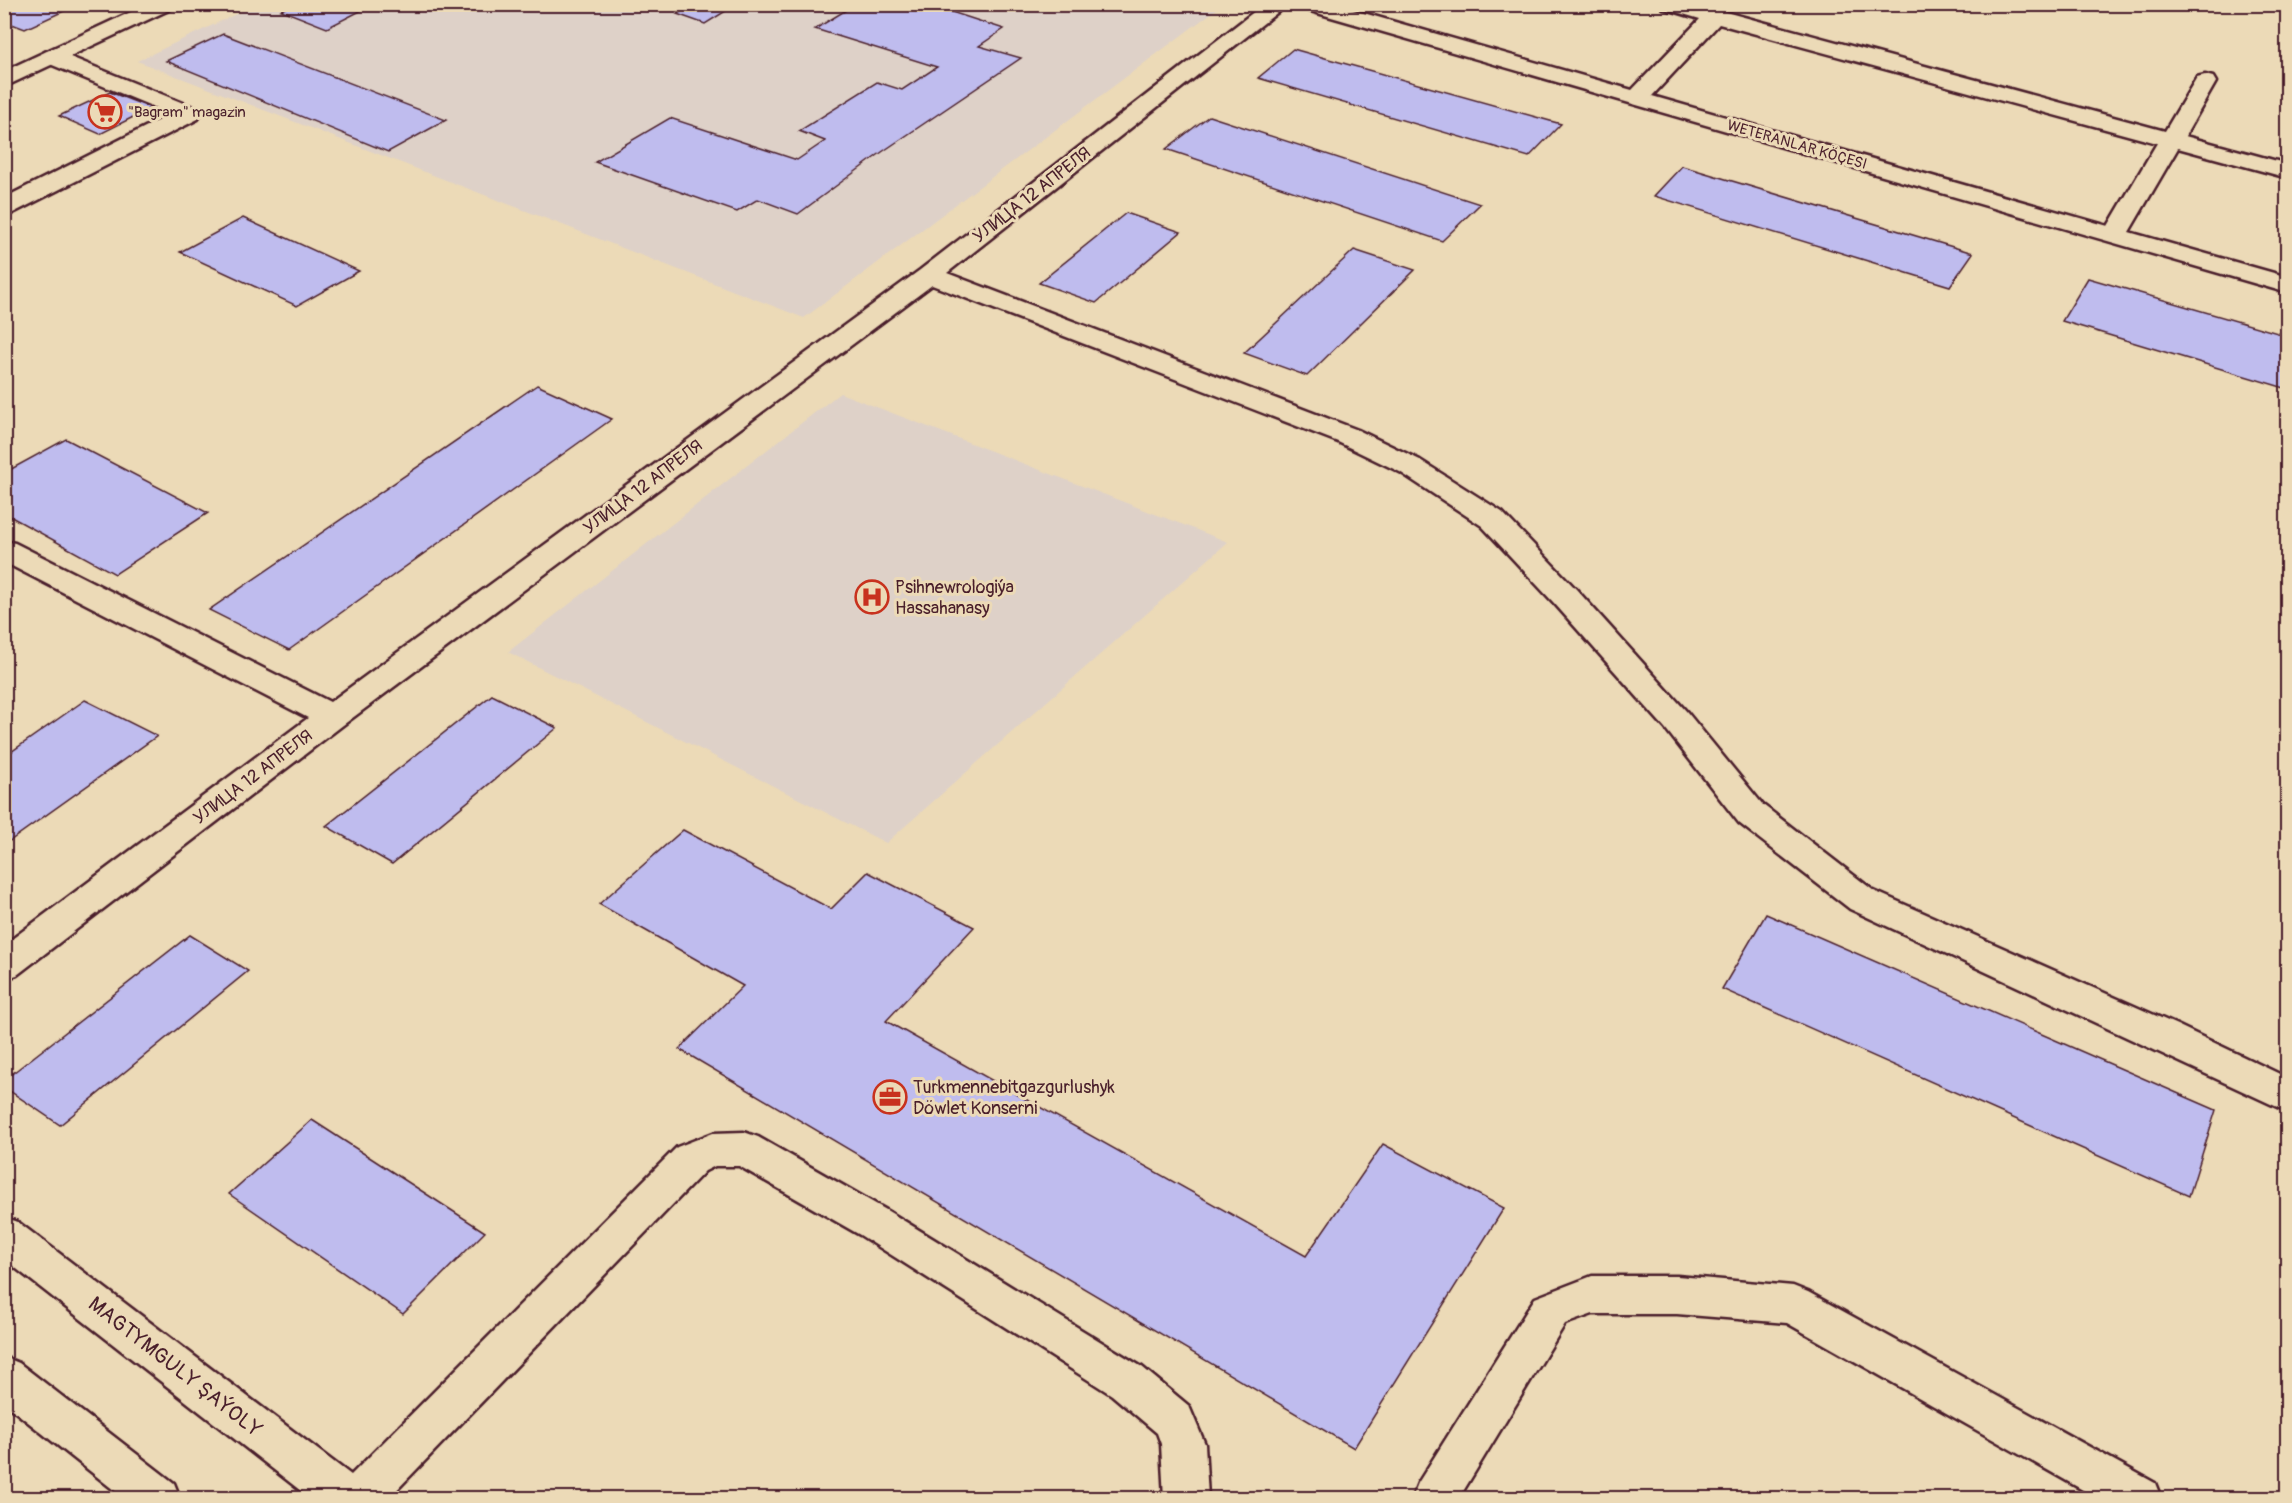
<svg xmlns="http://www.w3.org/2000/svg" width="2292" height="1503" font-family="Pangolin,sans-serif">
<rect width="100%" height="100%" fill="#ecdab7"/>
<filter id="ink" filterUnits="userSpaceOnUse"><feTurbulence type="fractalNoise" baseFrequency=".0167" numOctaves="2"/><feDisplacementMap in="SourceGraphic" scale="12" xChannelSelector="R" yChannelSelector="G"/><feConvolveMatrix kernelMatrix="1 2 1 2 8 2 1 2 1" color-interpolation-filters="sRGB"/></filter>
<g filter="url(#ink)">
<path fill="#ded1c8" d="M255 5H1222L804 318 137 61Z
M840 393 1228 542 886 843 508 652Z"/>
<path fill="#bfbcee" stroke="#4a1f2b" stroke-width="1.5" d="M4 4H79L25 29 4 21Z
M293 4H374L327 28 281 10Z
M694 4H737L705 24 677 14Z
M856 4H927L1004 29 979 46 1021 58 882 152 798 214 758 199 737 212 595 162 670 118 797 160 825 141 799 131 877 82 902 90 937 67 815 29Z
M223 34 446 120 388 152 166 61Z
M1293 49 1561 124 1529 157 1258 78Z
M110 92 151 108 100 134 59 116Z
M1209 116 1480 204 1442 241 1166 149Z
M1682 166 1973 253 1950 286 1654 196Z
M1126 213 1181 232 1096 303 1039 283Z
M243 218 359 271 297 306 180 252Z
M1354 250 1415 270 1307 376 1244 353Z
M2088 278 2288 336V389L2062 321Z
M537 385 612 419 289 650 209 610Z
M66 439 208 513 115 574 4 513V473Z
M492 695 557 728 392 864 326 826Z
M85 700 157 736 4 845V757Z
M683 830 831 909 868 872 974 927 886 1021 1306 1256 1383 1144 1504 1208 1354 1448 679 1049 743 986 599 904Z
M1766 914 2216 1110 2189 1196 1722 989Z
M190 935 248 971 60 1125 4 1087V1080Z
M312 1120 485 1232 403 1314 229 1194Z"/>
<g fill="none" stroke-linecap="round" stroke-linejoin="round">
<g stroke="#4a1f2b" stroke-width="5">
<path id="minor" d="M1264 4H1288L947 273 1358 430 1420 460 1502 512 1576 589 1687 712 1763 805 1874 891 2177 1025 2288 1078V1112L1850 909 1739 823 1665 728 1554 603 1482 526 1400 472 1338 442 932 285 343 725 17 975 4 979V945L308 718 4 562V541L15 543 330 702 920 270Z
M1297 4H1332L1632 90 1700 19 1663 8 1660 4H1696L2165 131 2197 77 2205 75 2213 77 2216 82 2185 136 2288 164V178L2178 148 2129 232 2288 277V293L1300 8ZM1719 24 2157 143 2108 226 1652 96Z
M53 50 198 109 201 114 198 119 13 213 4 215V198L171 114 45 62 42 57 45 52Z
M744 1132 758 1137 888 1211 1142 1367 1189 1406 1205 1444 1208 1498H1164L1161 1444 1157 1433 1112 1395 860 1235 739 1166H715L705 1171 389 1498H310L4 1259V1217L18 1222 351 1475 677 1147 713 1133Z
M1592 1276H1677L1793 1286 1808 1292 2155 1483 2161 1498H2097L1787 1323 1677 1314H1593L1565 1324 1459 1498H1412L1418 1483 1535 1298Z
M4 1357 19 1363 174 1483 180 1498H124L4 1403Z"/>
</g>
<g stroke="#4a1f2b" stroke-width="5">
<path id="major" d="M148 4H176L173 8 4 87V71Z"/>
</g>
<use href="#minor" fill="#ecdab7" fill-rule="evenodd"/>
<use href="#major" fill="#ecdab7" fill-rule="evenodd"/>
</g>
</g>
<defs>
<g id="supermarket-ring" transform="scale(1.725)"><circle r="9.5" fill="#ecdab7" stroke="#c8321e" stroke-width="1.5"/><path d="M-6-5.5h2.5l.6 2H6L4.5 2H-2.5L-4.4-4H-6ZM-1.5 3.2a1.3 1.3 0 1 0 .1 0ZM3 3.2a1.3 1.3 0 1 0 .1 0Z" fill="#c8321e"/></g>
<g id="hospital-ring" transform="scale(1.725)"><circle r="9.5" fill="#ecdab7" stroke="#c8321e" stroke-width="1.5"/><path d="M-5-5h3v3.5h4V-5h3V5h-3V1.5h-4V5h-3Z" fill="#c8321e"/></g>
<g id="office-ring" transform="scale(1.725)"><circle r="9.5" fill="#ecdab7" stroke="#c8321e" stroke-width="1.5"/><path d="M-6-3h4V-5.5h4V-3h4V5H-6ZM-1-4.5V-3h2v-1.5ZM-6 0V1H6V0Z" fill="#c8321e"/></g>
</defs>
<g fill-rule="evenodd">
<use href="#supermarket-ring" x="105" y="112"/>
<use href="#hospital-ring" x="872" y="597"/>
<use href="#office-ring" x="890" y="1097"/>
</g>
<g text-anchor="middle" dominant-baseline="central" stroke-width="6" stroke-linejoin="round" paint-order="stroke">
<g font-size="15" fill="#4a1f2b" stroke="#ecdab7" text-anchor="start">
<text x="128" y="112">"Bagram" magazin</text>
</g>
<g font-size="15" fill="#4a1f2b" stroke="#ecdab7">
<text transform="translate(1797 145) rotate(16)">WETERANLAR KÖÇESI</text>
</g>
<g font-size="18" fill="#4a1f2b" stroke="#ecdab7">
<text transform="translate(1032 195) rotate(-38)">УЛИЦА 12 АПРЕЛЯ</text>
<text transform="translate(643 487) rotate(-37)">УЛИЦА 12 АПРЕЛЯ</text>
<text transform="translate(253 777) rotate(-37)">УЛИЦА 12 АПРЕЛЯ</text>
</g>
<g font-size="18" fill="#4a1f2b" stroke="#ecdab7" text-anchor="start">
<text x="895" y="587">Psihnewrologiýa<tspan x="895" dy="21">Hassahanasy</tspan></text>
<text x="913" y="1087">Turkmennebitgazgurlushyk<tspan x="913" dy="21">Döwlet Konserni</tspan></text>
</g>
<g font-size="21" fill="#4a1f2b" stroke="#ecdab7">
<text transform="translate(175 1367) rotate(38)">MAGTYMGULY ŞAÝOLY</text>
</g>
</g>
<rect width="2292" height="1503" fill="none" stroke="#ecdab7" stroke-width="24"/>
<rect x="12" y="12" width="2268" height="1479" fill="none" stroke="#4a1f2b" stroke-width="2" filter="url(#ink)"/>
</svg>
